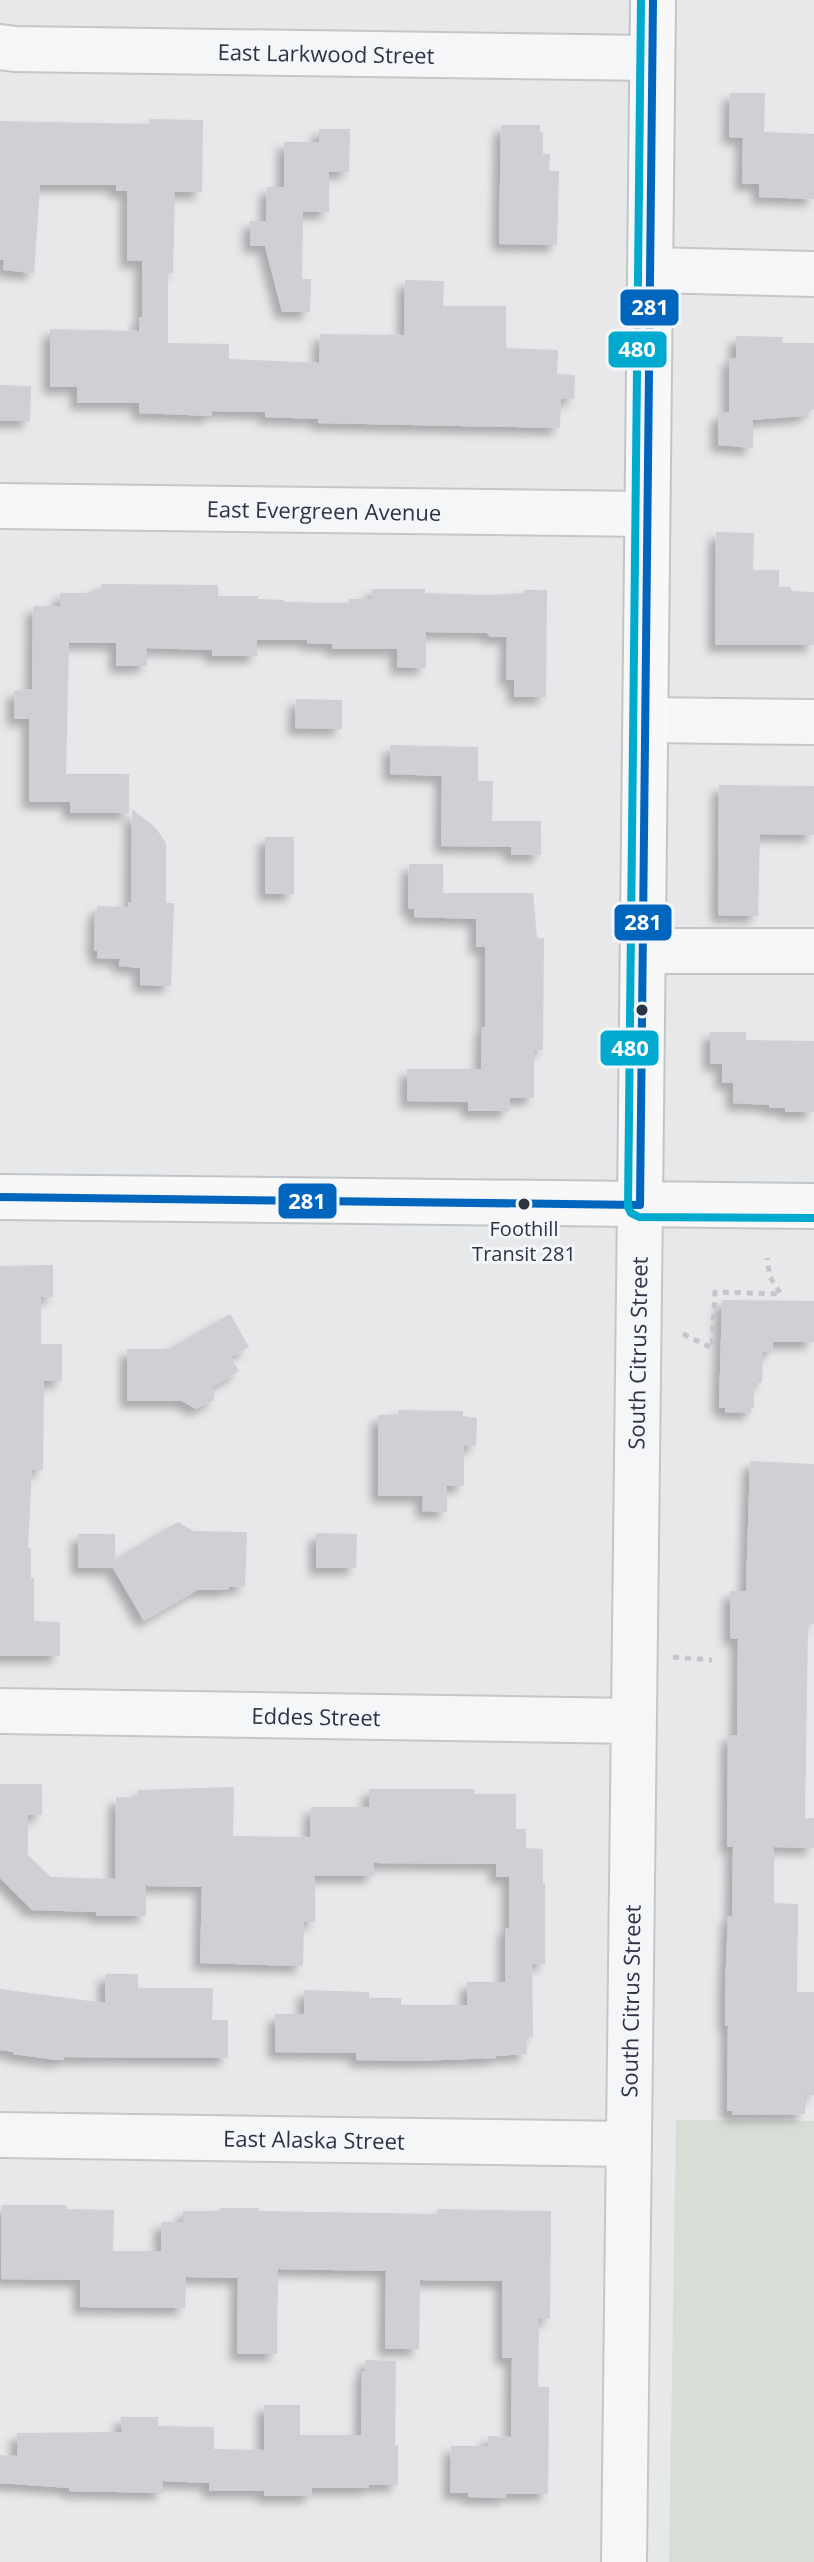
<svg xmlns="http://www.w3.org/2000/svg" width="814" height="2562" font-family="'Open Sans',sans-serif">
<defs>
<filter id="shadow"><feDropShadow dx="-7" dy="7" stdDeviation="4" flood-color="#0004"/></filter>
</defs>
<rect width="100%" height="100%" fill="#e6e8ea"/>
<path fill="#d6ded6" d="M676 2120 814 2121V2562H669Z"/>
<path fill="#ced0d3" filter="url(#shadow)" d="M730 93H765L764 132 814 134V199L759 197V184H742L743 138 729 137Z
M150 119 203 120 202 192H175L173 273H168V343L229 344V359L319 363 320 334 404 335 405 280 444 281 443 306H506V348L558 350 557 374 575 375 574 399H561L560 428 318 423V419L265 417V412L212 411V416L139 413V403H77V387H50V329L139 331V317H142V261H127V191H116V185H40L34 273 3 270 4 260H0V121L150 124Z
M501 125H540V132H543V154H550L549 171H559L557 245 499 244Z
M319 129H350L349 172H329V212H303L302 279H311L310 312H282L265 246H250V221H266L267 187H284V142H319Z
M736 336 783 337 782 343H814V409L803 416 753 420V448L718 445V414L729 412V358H736Z
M0 385 31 386 30 421H0Z
M716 532 754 533 753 570H779V587H791V591L814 592V645H715Z
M101 584 218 585V596H258V599L284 600V602L349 603V599H372V589H425V593L490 595 524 593V590H547L546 697H514V680H506L507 637H490L487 633 426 632V668L397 667V649H332V644L307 643V640H257V656H212V650L147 648V666H116V643H69L66 774H129V813H70V802H29V719H14V691L32 689 33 606H60V593H91V590H101Z
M296 699 342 700V729L295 728Z
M390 745 478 747V781H493L492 821H541V855H511V847L441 846 442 776 390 774Z
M719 785 814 786V835L760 834 758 916 718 915Z
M132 809 156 828 166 843V903H174L171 986 140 985V968L119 966 120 959 97 958V951H94L95 913H97V906L128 907V902H131Z
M265 837H294V894H265Z
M409 864H443V893H533L537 938H544L543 1050H534V1098H510L509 1111H468V1102L407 1101V1069H481L482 1027H485V947H476V919L414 917V909H408Z
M710 1032H746V1040L814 1041V1112H785V1108H769V1105L733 1103V1083H722V1064H710Z
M53 1265V1297H41V1344H62V1381H44L43 1470H32L28 1548H31V1578H34V1621L60 1622V1656H0V1266Z
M722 1300 814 1301V1342H773L772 1352H763L762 1383H754V1408H751V1413L725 1412V1408H719Z
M230 1314 249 1347 231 1357 239 1371 214 1386V1400L196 1409 182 1401H127V1349H169Z
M398 1410 463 1411V1416L477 1418 476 1446H464V1486H447V1512L422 1511 423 1496H378V1415H398Z
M750 1461 814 1464V1624H808L805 1818H814V1848L774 1847V1903L798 1904 797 1992H814V2095H805V2114L732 2115V2111H727L728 2026H725V1991L728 1916H732L733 1847H727L728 1735H737L738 1639 730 1638V1591H746Z
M178 1522 193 1531 247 1532 245 1587H229V1590H197L144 1621 113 1568H78V1534H115V1559Z
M316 1533 357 1534 356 1568H316Z
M0 1784H42V1815H28V1855L51 1877 115 1879 116 1797 138 1798V1790L234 1787 233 1836 310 1837 311 1807H369V1789H474V1794H516V1829H526V1848L543 1849V1883H545V1964H532L533 2037H526L527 2054 496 2056V2058L415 2061 356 2060V2053L275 2052V2014H304V1990L369 1992V1998H401V2005H467V1982H505V1928H509V1877H496V1864L374 1863V1876H315V1922H304L303 1966 200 1963 202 1887 146 1886V1916H96V1912L32 1910 0 1878Z
M105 1974H138V1988H213L212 2020H228V2058L64 2057V2060H56L13 2054 14 2052 0 2050V1989L105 2003Z
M2 2205H67L66 2209 114 2210 113 2251H161V2222H183V2211H220V2208H259V2211L437 2214V2209L551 2211 550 2319H539L538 2387H549L548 2494H506V2498L468 2497V2493H450L451 2446H488V2436L511 2437 512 2358H502V2281L420 2280 419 2349H385L386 2271 278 2269 277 2354H237L238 2278 186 2277 185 2308 80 2307V2280L1 2279Z
M365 2360 396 2361 395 2445H398V2485H369V2488H312V2496H264V2491H209V2483L163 2481V2493L69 2491V2488L0 2483V2455L17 2456V2433L121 2432V2417H158V2426L214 2427V2449L264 2450V2405H300V2435H361L362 2371H365Z"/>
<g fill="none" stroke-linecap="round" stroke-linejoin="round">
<g stroke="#c4c6c8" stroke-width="48">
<path id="minor" d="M0 47 15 49 652 58
M650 270 814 274
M0 506 647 514
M646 720 814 722
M643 951H814
M0 1711 632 1721
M0 2135 629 2144
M624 2562 640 1205"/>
</g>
<g stroke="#c2c5c8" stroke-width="48">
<path id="major" d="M0 1197 814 1206
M640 1205 653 0"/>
</g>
<path stroke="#c5c6ca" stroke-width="5" stroke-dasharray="6 6" stroke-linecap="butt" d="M683 1334 712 1348 715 1292 781 1294 770 1277 767 1258
M673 1657 712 1660"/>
<use href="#minor" stroke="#f5f6f7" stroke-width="44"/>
<use href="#major" stroke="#f8f8f8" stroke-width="44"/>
<g stroke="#f4f6f9" stroke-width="14">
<path id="bus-1" d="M0 1197 640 1205 653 0"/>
</g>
<g stroke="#f4f6f9" stroke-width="14">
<path id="bus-2" d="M641 0 628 1207 631 1213 639 1217 814 1218"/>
</g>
<use href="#bus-1" stroke="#0065bd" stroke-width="8"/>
<use href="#bus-2" stroke="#00a9ce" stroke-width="8"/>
</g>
<g fill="#2b3445" stroke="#f4f6f9" stroke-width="3">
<circle cx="642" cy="1010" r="7"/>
<circle cx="524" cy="1204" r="7"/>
</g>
<g text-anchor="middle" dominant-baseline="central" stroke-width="6" stroke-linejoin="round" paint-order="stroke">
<g font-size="20" fill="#2b3445" stroke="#f4f6f9">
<text x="524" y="1228">Foothill<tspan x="524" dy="25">Transit 281</tspan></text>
</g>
<g font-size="22" fill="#2b3445" stroke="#f4f6f9">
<text transform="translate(326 53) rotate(1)">East Larkwood Street</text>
<text transform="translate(324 510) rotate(1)">East Evergreen Avenue</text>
<text transform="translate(637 1353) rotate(-89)">South Citrus Street</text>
<text transform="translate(316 1716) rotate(1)">Eddes Street</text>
<text transform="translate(630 2001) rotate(-89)">South Citrus Street</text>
<text transform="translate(314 2139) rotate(1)">East Alaska Street</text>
</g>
</g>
<g stroke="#f4f6f9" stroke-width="3">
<rect x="619" y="288" width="61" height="39" rx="8" fill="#0065bd"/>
<rect x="607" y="330" width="61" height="39" rx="8" fill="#00a9ce"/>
<rect x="613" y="903" width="60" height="39" rx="8" fill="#0065bd"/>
<rect x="599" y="1029" width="61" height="38" rx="8" fill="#00a9ce"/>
<rect x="277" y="1182" width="61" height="38" rx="8" fill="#0065bd"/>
</g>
<g font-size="22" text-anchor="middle" font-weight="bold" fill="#fff">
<text x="650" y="315">281</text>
<text x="637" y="357">480</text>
<text x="643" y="930">281</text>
<text x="630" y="1056">480</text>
<text x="307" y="1209">281</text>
</g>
</svg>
